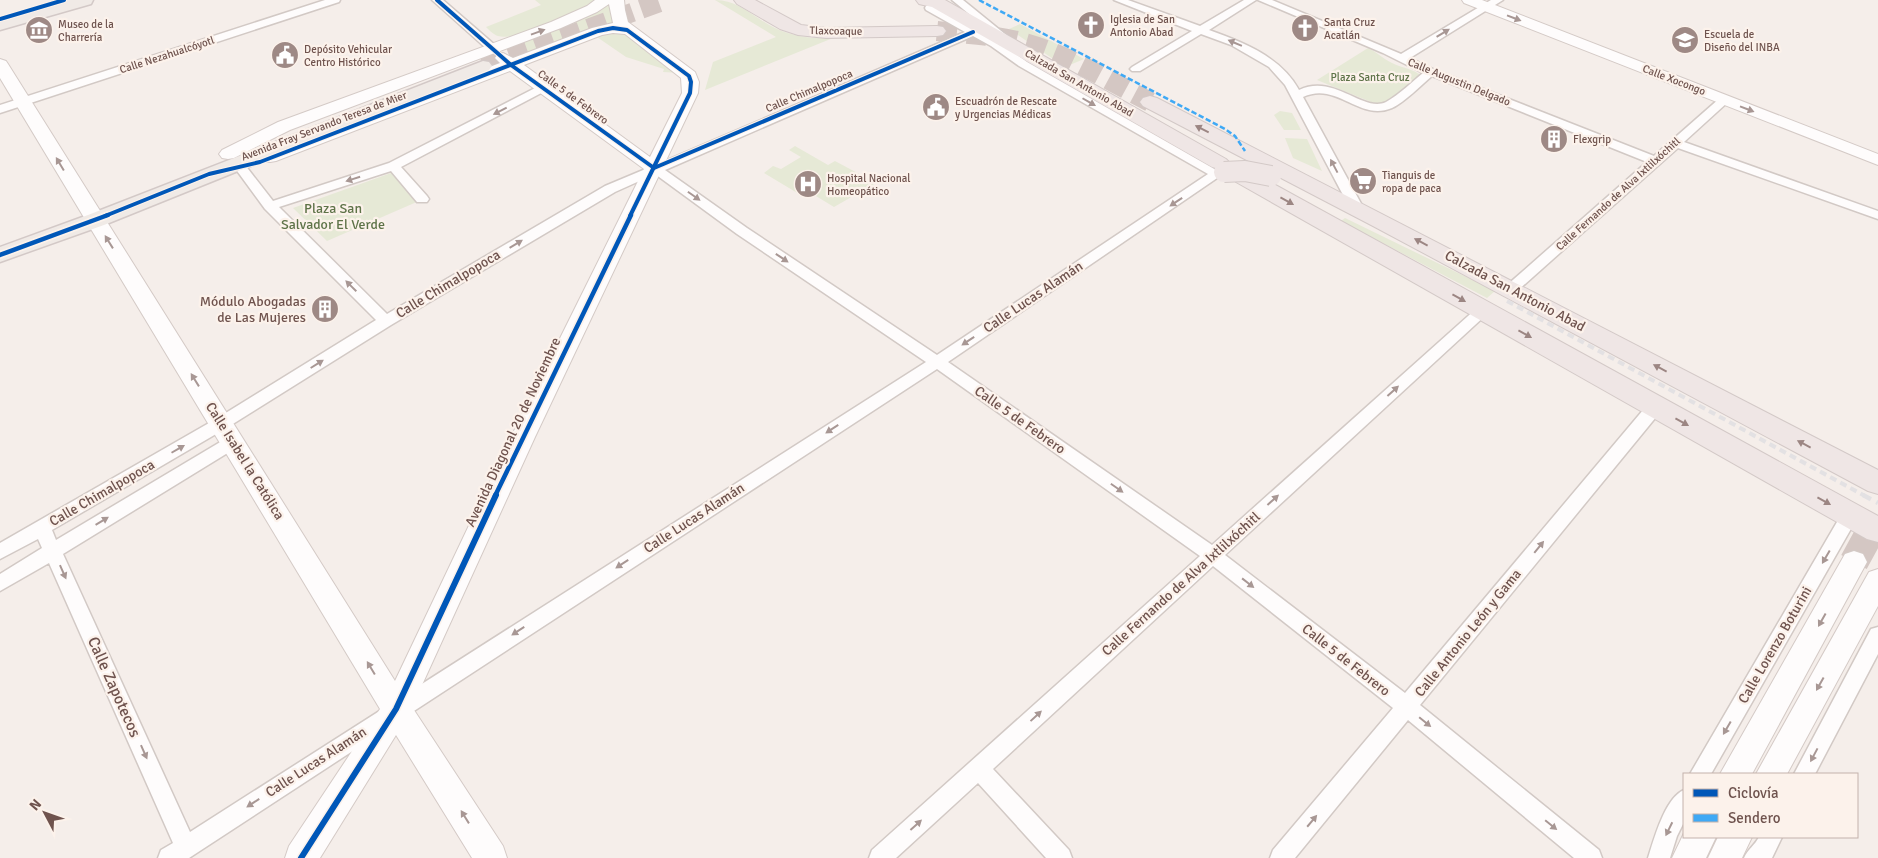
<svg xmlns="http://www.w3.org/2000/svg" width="1878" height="858" font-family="Signika,sans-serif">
<rect width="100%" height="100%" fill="#f5eeea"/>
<path fill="#e6e9d6" d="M535 0H597C579 10 517 42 498 36 494 35 489 30 486 27L541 5Z
M715 0C739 0 754 18 775 28 794 37 813 39 833 38L705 90 713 62 776 37Z
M613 4 617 25 528 55 517 56 507 48 510 44Z
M1020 24 1084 59 1065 67 1009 29Z
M603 32H625L680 73 663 72 664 69 626 57 594 35Z
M1368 48C1377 52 1383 59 1392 63 1402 68 1414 69 1422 76L1385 104H1376L1317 80Z
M1280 111 1292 113 1301 130H1284L1274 115Z
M1285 138 1307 139 1322 171 1293 158Z
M795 146 828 165 835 161 876 183 834 207 806 190 799 194 764 173 773 166 781 169 801 157 789 150Z
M394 172 419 201 327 241 293 208Z
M1345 218 1495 291 1487 298 1341 221Z"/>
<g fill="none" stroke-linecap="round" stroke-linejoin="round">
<path stroke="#d4c7c3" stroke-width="29" stroke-dasharray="29 14" stroke-linecap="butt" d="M1854 562 1878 518"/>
<path stroke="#d4c7c3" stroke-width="19" stroke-dasharray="19 9" stroke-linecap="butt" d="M483 66 667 0"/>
<path stroke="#d4c7c3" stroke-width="20" stroke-dasharray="20 10" stroke-linecap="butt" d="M937 31C965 34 994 35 1021 42 1067 54 1108 80 1150 102"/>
<g stroke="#d2c9c5" stroke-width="3">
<path id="street" d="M325 0H340L339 2 0 113V105Z
M432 0H443L496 46 497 48 496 50H488Z
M952 0H963L1011 39 1010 41H1002Z
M1114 0H1128L1200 26 1244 0H1256L1209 30C1243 42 1281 57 1299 90 1334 73 1363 113 1386 102 1399 95 1412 82 1423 73L1383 53 1258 0H1272L1401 54 1491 0H1503L1410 58 1435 70 1654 156 1720 98H1728L1730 100 1728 102 1684 142 1878 211V219L1678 148 1516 292H1506L1504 289 1506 286 1647 162 1432 76C1421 85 1405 102 1392 108 1359 122 1337 81 1303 97L1364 209 1357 213 1352 212 1285 85 1269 67 1231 45 1201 34 1140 71H1132L1130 69 1132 67 1192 31Z
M930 5 999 42 1027 62 1223 174 948 362 1212 545 1477 308H1487L1489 311 1487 314 1225 555 1405 693 1649 403 1655 401 1661 403 1663 407 1661 411 1420 705 1599 850 1602 858H1574L1408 720 1295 858H1270L1273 850 1393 708 1213 566 993 769 1069 850 1072 858H1046L978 783 896 858H869L872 850 1200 556 937 369 189 858H158L161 850 173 843 49 563 0 591V574L42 548 38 539 0 559V543L216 419 376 320 265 209 235 168 237 165H245L273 201 389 163 539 86H547L549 88 547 90 401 167 427 196 429 199 427 202H417L391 171 279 207 387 314 605 186 648 168 650 165H656L965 32 926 10 925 8 926 6ZM973 36 991 46 1019 66 1208 174 937 355 747 228 665 170ZM655 174 737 234 926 362 190 832 63 554 239 446 241 442 239 438 233 436 227 438 56 540 52 530 228 427 391 325 615 192Z
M1850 508 1856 510 1859 515 1856 520 1711 774H1690L1844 510Z
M1878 627V654L1815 774H1794L1871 629Z
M1684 790V822L1677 836 1670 858H1648C1654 839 1665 798 1684 790Z
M1759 837H1782L1772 858H1744C1748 849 1755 845 1759 837Z"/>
</g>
<g stroke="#d4cac6" stroke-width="2">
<path id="secondary" d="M595 0H624L625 10 628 22 695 72 699 82 698 93 535 437 412 707 503 846 507 858H472L396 735 320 858H285L289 846 380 709 0 78V59L6 61 8 64 395 681 511 437 644 169 510 71 276 161 270 162 264 161 261 157 264 153 500 63 495 58 497 55 503 53 513 58 592 28 613 23 609 4 597 12 561 28 290 130 234 158 228 159 222 158 219 154 222 150 278 122 551 22 587 6ZM613 33 625 34 681 78 682 93 650 157 524 65 602 35Z
M1462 0H1482L1878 154V165L1464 3Z
M1854 551 1863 554 1867 562 1752 774H1720L1845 554Z
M1878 569V606L1787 774H1756L1869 572Z
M1684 833V837H1716L1706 858H1672Z
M1718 837H1752L1742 858H1708Z"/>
</g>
<g stroke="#d3c9c7" stroke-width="3">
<path id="primary" d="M67 0H93L91 4 0 30V20Z
M483 61 489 62 492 66 489 70 104 225 0 262V247L88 215Z"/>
</g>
<g stroke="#d3c9c7" stroke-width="2">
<path id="highway" d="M734 0H755L801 25 826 28 937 26 943 27 946 31 943 35 937 36 826 38 798 35 780 29 737 4Z
M916 0H945L1226 159 1230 163 1226 167 1219 169 1212 167 932 7 919 4Z
M1150 96 1157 98 1878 470V494L1868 491 1373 226 1143 106 1140 102 1143 98Z
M1244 171 1252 172 1878 516V542L1867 539 1236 182 1233 177 1236 172Z"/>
</g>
<use href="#street" fill="#fefcfc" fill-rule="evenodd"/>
<use href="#secondary" fill="#fefcfc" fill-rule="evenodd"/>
<use href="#primary" fill="#f0eae6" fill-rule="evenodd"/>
<use href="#highway" fill="#efe6e5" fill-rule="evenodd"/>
<path stroke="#e3e1e3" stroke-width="4" stroke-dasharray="7 4.5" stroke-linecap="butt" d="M1507 301 1865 496"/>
<path stroke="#e3e1e3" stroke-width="4.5" stroke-dasharray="9 6" stroke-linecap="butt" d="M1863 495 1878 503"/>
<g stroke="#d3c9c7" stroke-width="22" stroke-linecap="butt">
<path id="highway-bridge" d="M1224 172 1245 171 1271 176"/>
</g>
<use href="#highway-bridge" stroke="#efe6e5" stroke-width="20"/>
<path stroke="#3fa9f5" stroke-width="2.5" stroke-dasharray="5.5 2.5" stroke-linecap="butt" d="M979 0 1225 129 1235 136 1245 151"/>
<g stroke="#fcf2eb" stroke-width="6">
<path id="cycleway-far2" d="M437 0 511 65 654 168
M0 19 64 0
M654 168 973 32
M105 216 209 174 260 162 598 31 613 28 627 30 689 76 691 82 690 93 630 216"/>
</g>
<g stroke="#fcf2eb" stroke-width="8">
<path id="cycleway-far1" d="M0 255 108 215
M495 496 631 215"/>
</g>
<g stroke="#fcf2eb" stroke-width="9">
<path id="cycleway" d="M301 858 396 709 496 495"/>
</g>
<use href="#cycleway-far2" stroke="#0057b8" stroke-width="4"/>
<use href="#cycleway-far1" stroke="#0057b8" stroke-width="4.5"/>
<use href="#cycleway" stroke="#0057b8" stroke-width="6"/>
</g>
<defs><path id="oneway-solid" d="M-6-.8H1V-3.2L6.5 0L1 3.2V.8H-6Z" transform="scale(1.25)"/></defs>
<g fill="#a89794">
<use href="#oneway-solid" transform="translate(1514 18) rotate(21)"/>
<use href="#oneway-solid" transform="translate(538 32) rotate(-20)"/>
<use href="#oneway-solid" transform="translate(1443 33) rotate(-31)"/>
<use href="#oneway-solid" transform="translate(1235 43) rotate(-157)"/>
<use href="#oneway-solid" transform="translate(1089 102) rotate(30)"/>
<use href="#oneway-solid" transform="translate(1747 109) rotate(21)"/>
<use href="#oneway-solid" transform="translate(500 111) rotate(153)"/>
<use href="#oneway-solid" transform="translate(60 164) rotate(-121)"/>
<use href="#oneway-solid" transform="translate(1334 166) rotate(-118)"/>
<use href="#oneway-solid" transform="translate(353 179) rotate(162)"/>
<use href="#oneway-solid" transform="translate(694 196) rotate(35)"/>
<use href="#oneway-solid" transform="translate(1176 202) rotate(146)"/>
<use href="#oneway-solid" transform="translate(109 242) rotate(-122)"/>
<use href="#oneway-solid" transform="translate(516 244) rotate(-31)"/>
<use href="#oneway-solid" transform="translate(782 258) rotate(34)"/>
<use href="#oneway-solid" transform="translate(351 286) rotate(-135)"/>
<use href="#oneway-solid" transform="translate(968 341) rotate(146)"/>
<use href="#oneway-solid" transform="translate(317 364) rotate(-32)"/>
<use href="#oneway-solid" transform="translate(195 380) rotate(-122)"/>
<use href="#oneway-solid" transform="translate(1393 391) rotate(-42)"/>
<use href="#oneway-solid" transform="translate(832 429) rotate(147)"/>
<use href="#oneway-solid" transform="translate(178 449) rotate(-30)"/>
<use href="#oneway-solid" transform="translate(1117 488) rotate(35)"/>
<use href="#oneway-solid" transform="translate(1273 500) rotate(-42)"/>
<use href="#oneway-solid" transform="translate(102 521) rotate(-31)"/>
<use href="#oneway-solid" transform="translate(1539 547) rotate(-51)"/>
<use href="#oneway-solid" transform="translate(1826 557) rotate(120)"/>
<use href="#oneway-solid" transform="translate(622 564) rotate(147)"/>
<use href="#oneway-solid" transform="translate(63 572) rotate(66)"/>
<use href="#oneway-solid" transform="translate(1248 583) rotate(38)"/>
<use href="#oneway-solid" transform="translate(1822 620) rotate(119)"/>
<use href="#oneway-solid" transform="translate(518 631) rotate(147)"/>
<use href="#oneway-solid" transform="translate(371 668) rotate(-121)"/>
<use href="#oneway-solid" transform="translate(1820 684) rotate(119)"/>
<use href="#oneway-solid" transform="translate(1036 716) rotate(-43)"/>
<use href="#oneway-solid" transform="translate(1425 722) rotate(39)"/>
<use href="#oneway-solid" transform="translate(1727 728) rotate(120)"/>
<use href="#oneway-solid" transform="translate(144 752) rotate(66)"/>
<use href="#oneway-solid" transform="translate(1814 755) rotate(118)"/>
<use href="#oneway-solid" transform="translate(253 803) rotate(147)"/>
<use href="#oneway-solid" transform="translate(465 817) rotate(-122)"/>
<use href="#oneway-solid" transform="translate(1312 821) rotate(-50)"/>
<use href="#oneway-solid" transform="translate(916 825) rotate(-42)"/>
<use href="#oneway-solid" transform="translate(1551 825) rotate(39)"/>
<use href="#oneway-solid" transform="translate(1669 829) rotate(116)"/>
</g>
<g fill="#9c8683">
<use href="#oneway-solid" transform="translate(1202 129) rotate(-153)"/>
<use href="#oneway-solid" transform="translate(1287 201) rotate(29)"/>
<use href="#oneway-solid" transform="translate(1421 242) rotate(-152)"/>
<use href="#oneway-solid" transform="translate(1459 298) rotate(29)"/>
<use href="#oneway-solid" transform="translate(1525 334) rotate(29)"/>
<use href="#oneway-solid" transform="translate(1660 368) rotate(-152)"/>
<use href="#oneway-solid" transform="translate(1682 422) rotate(29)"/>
<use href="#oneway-solid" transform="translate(1804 444) rotate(-152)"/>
<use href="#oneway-solid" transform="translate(1824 501) rotate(29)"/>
</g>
<defs>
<g id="church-disc" transform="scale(1.4375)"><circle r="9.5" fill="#9e8985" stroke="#fcf2eb"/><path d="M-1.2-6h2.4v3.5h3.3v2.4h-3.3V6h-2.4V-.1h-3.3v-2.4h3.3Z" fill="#fff"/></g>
<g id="museum-disc" transform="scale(1.4375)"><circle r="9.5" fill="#9e8985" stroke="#fcf2eb"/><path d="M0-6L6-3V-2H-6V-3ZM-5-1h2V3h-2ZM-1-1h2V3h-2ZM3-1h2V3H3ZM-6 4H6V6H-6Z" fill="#fff"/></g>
<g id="university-disc" transform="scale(1.4375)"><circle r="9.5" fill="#9e8985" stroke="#fcf2eb"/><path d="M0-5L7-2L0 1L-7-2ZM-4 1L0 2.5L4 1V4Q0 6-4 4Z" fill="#fff"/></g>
<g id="civic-disc" transform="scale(1.4375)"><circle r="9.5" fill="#9e8985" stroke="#fcf2eb"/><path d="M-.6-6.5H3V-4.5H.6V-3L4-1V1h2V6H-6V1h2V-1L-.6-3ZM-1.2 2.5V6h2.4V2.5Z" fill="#fff"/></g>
<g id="building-disc" transform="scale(1.4375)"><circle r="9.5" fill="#9e8985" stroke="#fcf2eb"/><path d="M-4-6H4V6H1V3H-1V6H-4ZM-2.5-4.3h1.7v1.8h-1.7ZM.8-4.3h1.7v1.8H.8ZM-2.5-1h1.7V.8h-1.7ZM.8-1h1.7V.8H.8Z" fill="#fff"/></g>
<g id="supermarket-disc" transform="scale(1.4375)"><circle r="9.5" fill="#9e8985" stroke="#fcf2eb"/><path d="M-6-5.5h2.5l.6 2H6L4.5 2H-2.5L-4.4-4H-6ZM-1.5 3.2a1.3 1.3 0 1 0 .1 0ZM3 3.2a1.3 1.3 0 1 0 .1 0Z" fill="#fff"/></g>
<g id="hospital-disc" transform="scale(1.4375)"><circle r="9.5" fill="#9e8985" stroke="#fcf2eb"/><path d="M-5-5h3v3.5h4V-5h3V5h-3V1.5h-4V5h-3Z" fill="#fff"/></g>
</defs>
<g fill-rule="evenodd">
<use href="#church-disc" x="1091" y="25"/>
<use href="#church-disc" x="1305" y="28"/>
<use href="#museum-disc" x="39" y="30"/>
<use href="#university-disc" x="1685" y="40"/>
<use href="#civic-disc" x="285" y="55"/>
<use href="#civic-disc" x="936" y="107"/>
<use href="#building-disc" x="1554" y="139"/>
<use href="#supermarket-disc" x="1363" y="181"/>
<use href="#hospital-disc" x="808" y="184"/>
<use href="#building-disc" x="325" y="309"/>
</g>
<g text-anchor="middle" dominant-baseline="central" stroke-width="4.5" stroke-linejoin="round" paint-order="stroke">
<g font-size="11" fill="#6f534e" stroke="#fcf2eb" text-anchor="start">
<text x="1110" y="19">Iglesia de San<tspan x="1110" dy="13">Antonio Abad</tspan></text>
<text x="1324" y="22">Santa Cruz<tspan x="1324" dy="13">Acatlán</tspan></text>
<text x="58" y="24">Museo de la<tspan x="58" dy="13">Charrería</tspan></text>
<text x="1704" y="34">Escuela de<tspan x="1704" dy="13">Diseño del INBA</tspan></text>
<text x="304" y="49">Depósito Vehicular<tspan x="304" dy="13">Centro Histórico</tspan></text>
<text x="955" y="101">Escuadrón de Rescate<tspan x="955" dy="13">y Urgencias Médicas</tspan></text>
<text x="1573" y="139">Flexgrip</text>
<text x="1382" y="175">Tianguis de<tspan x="1382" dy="13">ropa de paca</tspan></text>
<text x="827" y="178">Hospital Nacional<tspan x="827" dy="13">Homeopático</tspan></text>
</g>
<g font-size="11" fill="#6f534e" stroke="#fcf2eb">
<text transform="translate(836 31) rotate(1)">Tlaxcoaque</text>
<text transform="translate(167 55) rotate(-18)">Calle Nezahualcóyotl</text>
<text transform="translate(1674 80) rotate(21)">Calle Xocongo</text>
<text transform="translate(1459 82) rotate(22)">Calle Augustin Delgado</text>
<text transform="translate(1079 83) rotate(30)">Calzada San Antonio Abad</text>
<text transform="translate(809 91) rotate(-23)">Calle Chimalpopoca</text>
<text transform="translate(573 97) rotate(36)">Calle 5 de Febrero</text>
<text transform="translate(324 126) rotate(-21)">Avenida Fray Servando Teresa de Mier</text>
<text transform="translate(1618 194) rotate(-42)">Calle Fernando de Alva Ixtlilxóchitl</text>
</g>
<g font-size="11" fill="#5e7348" stroke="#fcf2eb">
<text x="1370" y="77">Plaza Santa Cruz</text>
</g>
<g font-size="14" fill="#5e7348" stroke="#fcf2eb">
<text x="333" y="208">Plaza San<tspan x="333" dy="16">Salvador El Verde</tspan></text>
</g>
<g font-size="14" fill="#6f534e" stroke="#fcf2eb">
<text transform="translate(448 284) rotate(-31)">Calle Chimalpopoca</text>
<text transform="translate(1515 291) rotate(28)">Calzada San Antonio Abad</text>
<text transform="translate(1033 297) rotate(-34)">Calle Lucas Alamán</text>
<text transform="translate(1020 420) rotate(35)">Calle 5 de Febrero</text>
<text transform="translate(513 432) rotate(-65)">Avenida Diagonal 20 de Noviembre</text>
<text transform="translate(245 461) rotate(58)">Calle Isabel la Católica</text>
<text transform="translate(102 493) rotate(-30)">Calle Chimalpopoca</text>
<text transform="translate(694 518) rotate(-33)">Calle Lucas Alamán</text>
<text transform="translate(1181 584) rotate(-42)">Calle Fernando de Alva Ixtlilxóchitl</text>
<text transform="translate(1468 633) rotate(-51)">Calle Antonio León y Gama</text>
<text transform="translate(1775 645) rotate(-60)">Calle Lorenzo Boturini</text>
<text transform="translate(1346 660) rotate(38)">Calle 5 de Febrero</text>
<text transform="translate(316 762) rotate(-33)">Calle Lucas Alamán</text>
</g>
<g font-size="14" fill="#6f534e" stroke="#fcf2eb" text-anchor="end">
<text x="306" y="301">Módulo Abogadas<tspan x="306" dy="16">de Las Mujeres</tspan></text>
</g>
<g font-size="16" fill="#6f534e" stroke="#fcf2eb">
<text transform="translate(114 687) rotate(66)">Calle Zapotecos</text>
</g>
</g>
<rect x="1683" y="773" width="175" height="65" fill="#fcf2eb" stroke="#c4b2ac"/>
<rect x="1693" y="789" width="25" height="8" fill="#0057b8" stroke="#c4b2ac"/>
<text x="1728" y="798" font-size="15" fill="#6f534e">Ciclovía</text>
<rect x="1693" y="814" width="25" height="8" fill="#3fa9f5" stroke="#c4b2ac"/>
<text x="1728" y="823" font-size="15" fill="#6f534e">Sendero</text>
<g transform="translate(45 813) rotate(311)" stroke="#fcf2eb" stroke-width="4" paint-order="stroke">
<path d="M0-4L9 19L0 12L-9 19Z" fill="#6f534e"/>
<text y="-8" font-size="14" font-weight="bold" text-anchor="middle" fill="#6f534e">N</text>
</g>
</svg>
